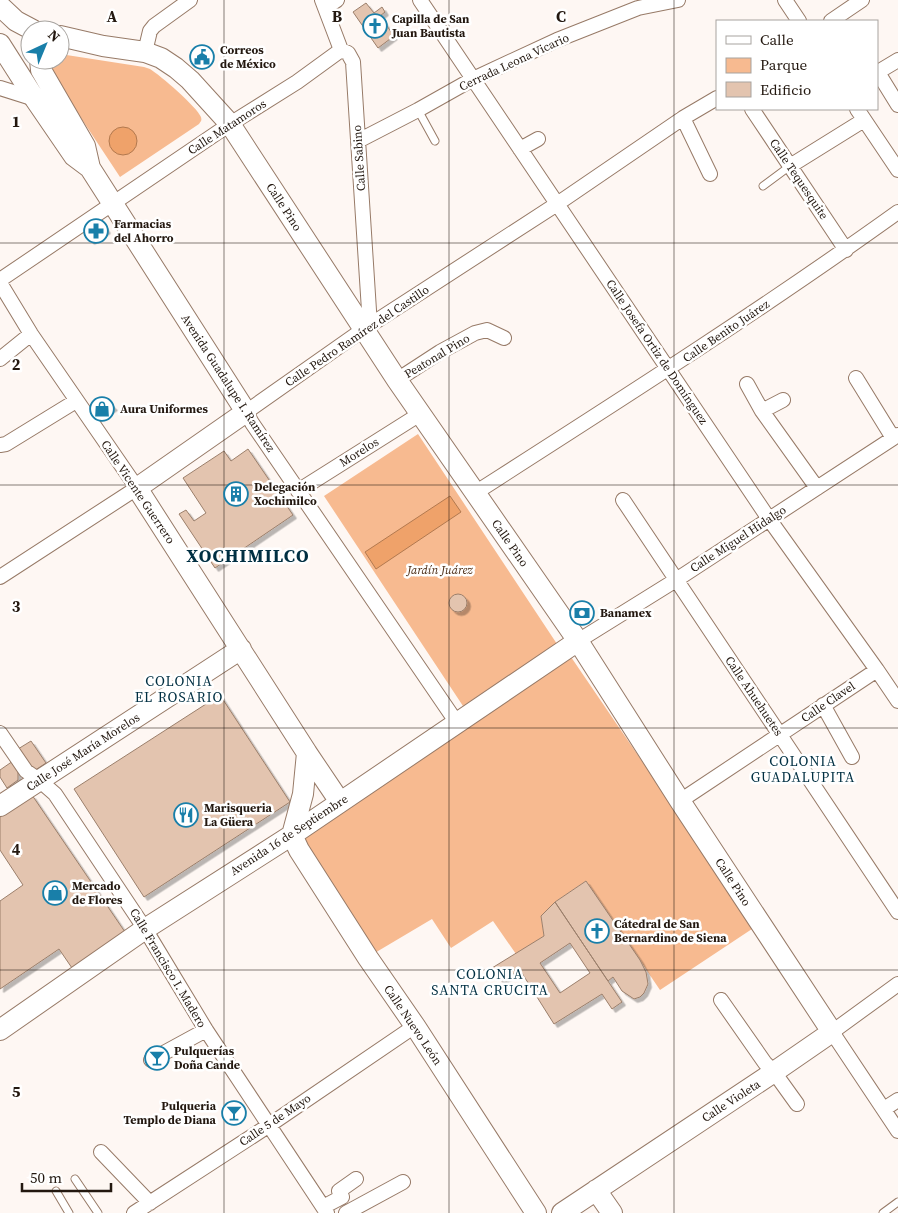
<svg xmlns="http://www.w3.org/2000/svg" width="898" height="1213" font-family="'Source Serif 4',serif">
<defs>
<filter id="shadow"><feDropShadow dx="3.5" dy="3.5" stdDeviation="0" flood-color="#0004"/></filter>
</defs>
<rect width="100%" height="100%" fill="#fef7f3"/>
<path fill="#f7ba90" d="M60 54 144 67 150 69C160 75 197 107 201 117 202 121 201 121 199 124L120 177 46 65 45 60H60Z
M418 434 557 644 463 706 324 496Z
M571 657 755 927 660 990 586 881 555 902 541 916 544 936 516 954 493 921 451 948 432 919 373 954 298 836Z"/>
<path fill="#efa26a" stroke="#b2794f" d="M109 141a14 14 0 1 1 28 0a14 14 0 1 1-28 0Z
M450 496 461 512 376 569 365 552Z"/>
<path fill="#e3c4af" stroke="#9b7f6b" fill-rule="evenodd" filter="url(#shadow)" d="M366 3 374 13 382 7 385 12 380 16 394 36 378 48 353 12Z
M101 221 107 230 91 241 85 233Z
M107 400 114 407 95 420 89 411Z
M248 449 293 515 215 568 179 514 186 510 194 521 206 513 183 478 224 451 231 461Z
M449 603a9 9 0 1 1 18 0a9 9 0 1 1-18 0Z
M220 695 290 802 144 897 74 789Z
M31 741 46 763 34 771 18 749Z
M13 761 18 770V780L7 788 0 777V770Z
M32 795 125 932 72 968 59 949 0 989V901L23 885 0 850V817Z
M586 881 640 960 646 972 648 984 644 993 640 997 634 999 622 991 613 977 608 981 555 902Z
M555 902 622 1002 612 1009 602 994 554 1024 520 970 501 981 492 968 544 936 541 916ZM570 943 590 973 560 993 540 963Z"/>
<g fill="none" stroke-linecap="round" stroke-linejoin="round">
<g stroke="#977a67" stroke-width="9">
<path id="lane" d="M418 110 435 141
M763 186 790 166
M75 1179 98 1213
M56 1191 69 1213
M883 1213 898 1202"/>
</g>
<g stroke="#977a67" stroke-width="16">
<path id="street" d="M322 0 341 50 348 53 353 62 370 326
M420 0 769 519 877 670 898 701
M785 0 799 21
M325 8 337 0
M831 21 862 0
M145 52 150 31 154 26 190 0
M877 71 898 105
M878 72 898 60
M0 88 35 99
M752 109 846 250
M857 109 898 170
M683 118 710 174
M358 141 418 110 473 79 557 40 638 8 678 0
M520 149 538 139
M790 166 864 120
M0 280 230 124 297 82 341 50
M0 283 31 334 137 488 0 577
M0 359 31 334
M856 378 893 438
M397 380 440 352 475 333 487 330 504 338
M747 384 762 411 817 488
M762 411 783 400
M0 445 6 444 76 401
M298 491 420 414
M475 493C617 402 760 311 898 212
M623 500 780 735 898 912
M578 641 676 580 898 435
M823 705 852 757
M457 723 252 423 246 412 364 329 557 204 683 118 717 98
M0 733 26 771 39 780 55 794 145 929 206 1030 327 1213
M680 801 877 670
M898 984 832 1032 898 1131
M721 1000 765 1063 774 1072 797 1104
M151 1060 206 1030
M884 1109 898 1100
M101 1152 150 1203
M323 1207 342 1197 339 1191 356 1179
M134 1213 268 1126 415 1026
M346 1213 403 1182"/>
</g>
<g stroke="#977a67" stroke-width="22">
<path id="secondary" d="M0 6 16 21 33 30
M60 36 103 46 145 52 161 58 176 68 190 80 230 124 397 380 578 641 680 801 832 1032 774 1072 562 1213
M0 44 35 99 74 156 90 168 246 412 137 488 307 753 340 802
M40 60 41 70 85 146 90 168
M307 753 303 794 292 835 299 850 368 958 415 1026 536 1213
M0 806 241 649
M0 1030 145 929 292 835 578 641
M596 1190 612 1213"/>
</g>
<use href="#lane" stroke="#fff" stroke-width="7"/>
<use href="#street" stroke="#fff" stroke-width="14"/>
<use href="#secondary" stroke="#fff" stroke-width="20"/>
</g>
<path fill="none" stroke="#231810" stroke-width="1" stroke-opacity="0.55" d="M224 0V1213M449 0V1213M674 0V1213M0 243H898M0 485H898M0 728H898M0 970H898"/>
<defs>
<g id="church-ring" transform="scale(1.25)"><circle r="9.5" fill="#fff" stroke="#197fa9" stroke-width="1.5"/><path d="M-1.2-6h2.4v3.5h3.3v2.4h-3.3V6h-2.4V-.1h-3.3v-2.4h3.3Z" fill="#197fa9"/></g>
<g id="civic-ring" transform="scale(1.25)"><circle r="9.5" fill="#fff" stroke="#197fa9" stroke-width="1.5"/><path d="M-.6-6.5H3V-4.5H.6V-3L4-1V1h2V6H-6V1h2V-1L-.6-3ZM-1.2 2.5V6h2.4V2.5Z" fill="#197fa9"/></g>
<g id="pharmacy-ring" transform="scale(1.25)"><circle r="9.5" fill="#fff" stroke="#197fa9" stroke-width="1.5"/><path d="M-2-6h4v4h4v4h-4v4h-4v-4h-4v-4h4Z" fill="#197fa9"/></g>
<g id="shop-ring" transform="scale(1.25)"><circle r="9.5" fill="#fff" stroke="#197fa9" stroke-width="1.5"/><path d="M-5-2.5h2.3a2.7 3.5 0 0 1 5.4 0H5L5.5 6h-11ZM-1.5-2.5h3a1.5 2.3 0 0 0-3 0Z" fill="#197fa9"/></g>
<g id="building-ring" transform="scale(1.25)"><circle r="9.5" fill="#fff" stroke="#197fa9" stroke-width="1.5"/><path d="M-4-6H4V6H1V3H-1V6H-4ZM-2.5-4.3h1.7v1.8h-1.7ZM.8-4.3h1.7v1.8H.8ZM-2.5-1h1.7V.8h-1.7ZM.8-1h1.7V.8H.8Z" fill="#197fa9"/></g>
<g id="bank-ring" transform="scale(1.25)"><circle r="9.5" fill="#fff" stroke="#197fa9" stroke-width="1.5"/><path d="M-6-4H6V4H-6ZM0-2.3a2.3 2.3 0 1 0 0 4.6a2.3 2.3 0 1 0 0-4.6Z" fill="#197fa9"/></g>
<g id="restaurant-ring" transform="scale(1.25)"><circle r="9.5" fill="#fff" stroke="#197fa9" stroke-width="1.5"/><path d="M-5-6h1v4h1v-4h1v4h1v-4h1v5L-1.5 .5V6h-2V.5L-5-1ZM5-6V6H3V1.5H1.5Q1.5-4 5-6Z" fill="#197fa9"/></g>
<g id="bar-ring" transform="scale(1.25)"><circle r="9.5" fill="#fff" stroke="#197fa9" stroke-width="1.5"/><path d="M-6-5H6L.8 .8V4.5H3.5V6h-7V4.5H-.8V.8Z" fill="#197fa9"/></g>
</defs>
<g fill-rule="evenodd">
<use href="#church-ring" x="375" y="26"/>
<use href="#civic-ring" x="202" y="57"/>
<use href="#pharmacy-ring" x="96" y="231"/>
<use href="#shop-ring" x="102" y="409"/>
<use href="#building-ring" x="236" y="494"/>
<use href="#bank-ring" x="582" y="613"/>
<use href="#restaurant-ring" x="186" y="815"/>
<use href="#shop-ring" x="55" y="893"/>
<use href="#church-ring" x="597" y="931"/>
<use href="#bar-ring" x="157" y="1058"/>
<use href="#bar-ring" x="234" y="1113"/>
</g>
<g text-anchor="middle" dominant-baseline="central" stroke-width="5" stroke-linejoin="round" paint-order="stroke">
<g font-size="12" font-weight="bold" fill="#231810" stroke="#fff" text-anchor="start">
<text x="392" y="19">Capilla de San<tspan x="392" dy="14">Juan Bautista</tspan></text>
<text x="220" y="50">Correos<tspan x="220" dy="14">de México</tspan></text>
<text x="114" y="224">Farmacias<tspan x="114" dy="14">del Ahorro</tspan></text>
<text x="120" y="409">Aura Uniformes</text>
<text x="254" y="487">Delegación<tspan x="254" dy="14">Xochimilco</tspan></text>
<text x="600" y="613">Banamex</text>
<text x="204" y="808">Marisqueria<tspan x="204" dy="14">La Güera</tspan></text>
<text x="72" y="886">Mercado<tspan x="72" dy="14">de Flores</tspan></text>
<text x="614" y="924">Cátedral de San<tspan x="614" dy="14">Bernardino de Siena</tspan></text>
<text x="174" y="1051">Pulquerías<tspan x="174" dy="14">Doña Cande</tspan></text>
<text x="216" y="1106" text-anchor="end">Pulqueria<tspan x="216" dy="14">Templo de Diana</tspan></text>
</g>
<g font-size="12" fill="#231810" stroke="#fff">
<text transform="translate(514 62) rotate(-25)">Cerrada Leona Vicario</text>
<text transform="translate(227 127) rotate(-33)">Calle Matamoros</text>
<text transform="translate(359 158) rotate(-94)">Calle Sabino</text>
<text transform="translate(799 179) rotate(56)">Calle Tequesquite</text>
<text transform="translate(284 207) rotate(57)">Calle Pino</text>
<text transform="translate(726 331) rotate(-34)">Calle Benito Juárez</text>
<text transform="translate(357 336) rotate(-34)">Calle Pedro Ramírez del Castillo</text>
<text transform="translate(657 352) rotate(56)">Calle Josefa Ortiz de Domínguez</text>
<text transform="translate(437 356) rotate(-31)">Peatonal Pino</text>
<text transform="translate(228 383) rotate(57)">Avenida Guadalupe I. Ramírez</text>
<text transform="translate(359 452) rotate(-32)">Morelos</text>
<text transform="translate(138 492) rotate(56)">Calle Vicente Guerrero</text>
<text transform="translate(738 539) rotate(-33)">Calle Miguel Hidalgo</text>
<text transform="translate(510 543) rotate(55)">Calle Pino</text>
<text transform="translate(754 696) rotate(56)">Calle Ahuehuetes</text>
<text transform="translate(828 702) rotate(-34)">Calle Clavel</text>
<text transform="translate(83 752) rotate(-33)">Calle José María Morelos</text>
<text transform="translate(289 835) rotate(-33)">Avenida 16 de Septiembre</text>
<text transform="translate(733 882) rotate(57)">Calle Pino</text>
<text transform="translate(168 968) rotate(59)">Calle Francisco I. Madero</text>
<text transform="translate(413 1025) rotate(56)">Calle Nuevo León</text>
<text transform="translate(731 1101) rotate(-33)">Calle Violeta</text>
<text transform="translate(275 1120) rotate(-34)">Calle 5 de Mayo</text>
</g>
<g font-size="12" font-style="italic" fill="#492a12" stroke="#fff">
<text x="440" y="570">Jardín Juárez</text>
</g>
<g font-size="14" letter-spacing="1" fill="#002f42" stroke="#fff">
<text x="179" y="681">COLONIA<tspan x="179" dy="16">EL ROSARIO</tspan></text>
<text x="803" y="761">COLONIA<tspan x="803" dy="16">GUADALUPITA</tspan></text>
<text x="490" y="974">COLONIA<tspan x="490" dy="16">SANTA CRUCITA</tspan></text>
</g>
<g font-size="18" font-weight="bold" letter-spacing="1" fill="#002f42" stroke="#fff">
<text x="248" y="555">XOCHIMILCO</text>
</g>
</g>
<g font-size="16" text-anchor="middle" font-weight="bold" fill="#231810" stroke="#fff" stroke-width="5" stroke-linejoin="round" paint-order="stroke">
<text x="112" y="22">A</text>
<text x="337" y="22">B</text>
<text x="561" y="22">C</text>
<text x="16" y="127">1</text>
<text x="16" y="370">2</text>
<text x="16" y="612">3</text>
<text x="16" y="855">4</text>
<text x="16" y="1097">5</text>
</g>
<rect x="716" y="20" width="162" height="90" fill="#ffffff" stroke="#a7a39f"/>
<rect x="726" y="36" width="25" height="8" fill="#ffffff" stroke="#a7a39f"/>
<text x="760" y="45" font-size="15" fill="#231810">Calle</text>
<rect x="726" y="58" width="25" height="15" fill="#f7ba90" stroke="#a7a39f"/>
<text x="760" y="70" font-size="15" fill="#231810">Parque</text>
<rect x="726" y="82" width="25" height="15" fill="#e3c4af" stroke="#a7a39f"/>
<text x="760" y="95" font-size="15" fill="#231810">Edificio</text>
<g transform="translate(45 45) rotate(44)"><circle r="24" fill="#ffffff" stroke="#a7a39f"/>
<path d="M0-4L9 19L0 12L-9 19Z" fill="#197fa9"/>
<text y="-8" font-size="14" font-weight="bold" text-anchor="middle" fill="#231810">N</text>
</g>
<path d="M22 1183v8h89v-8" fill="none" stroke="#231810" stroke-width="2.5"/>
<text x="30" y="1183" font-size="15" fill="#231810" stroke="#ffffff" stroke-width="4" paint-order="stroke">50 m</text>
</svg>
